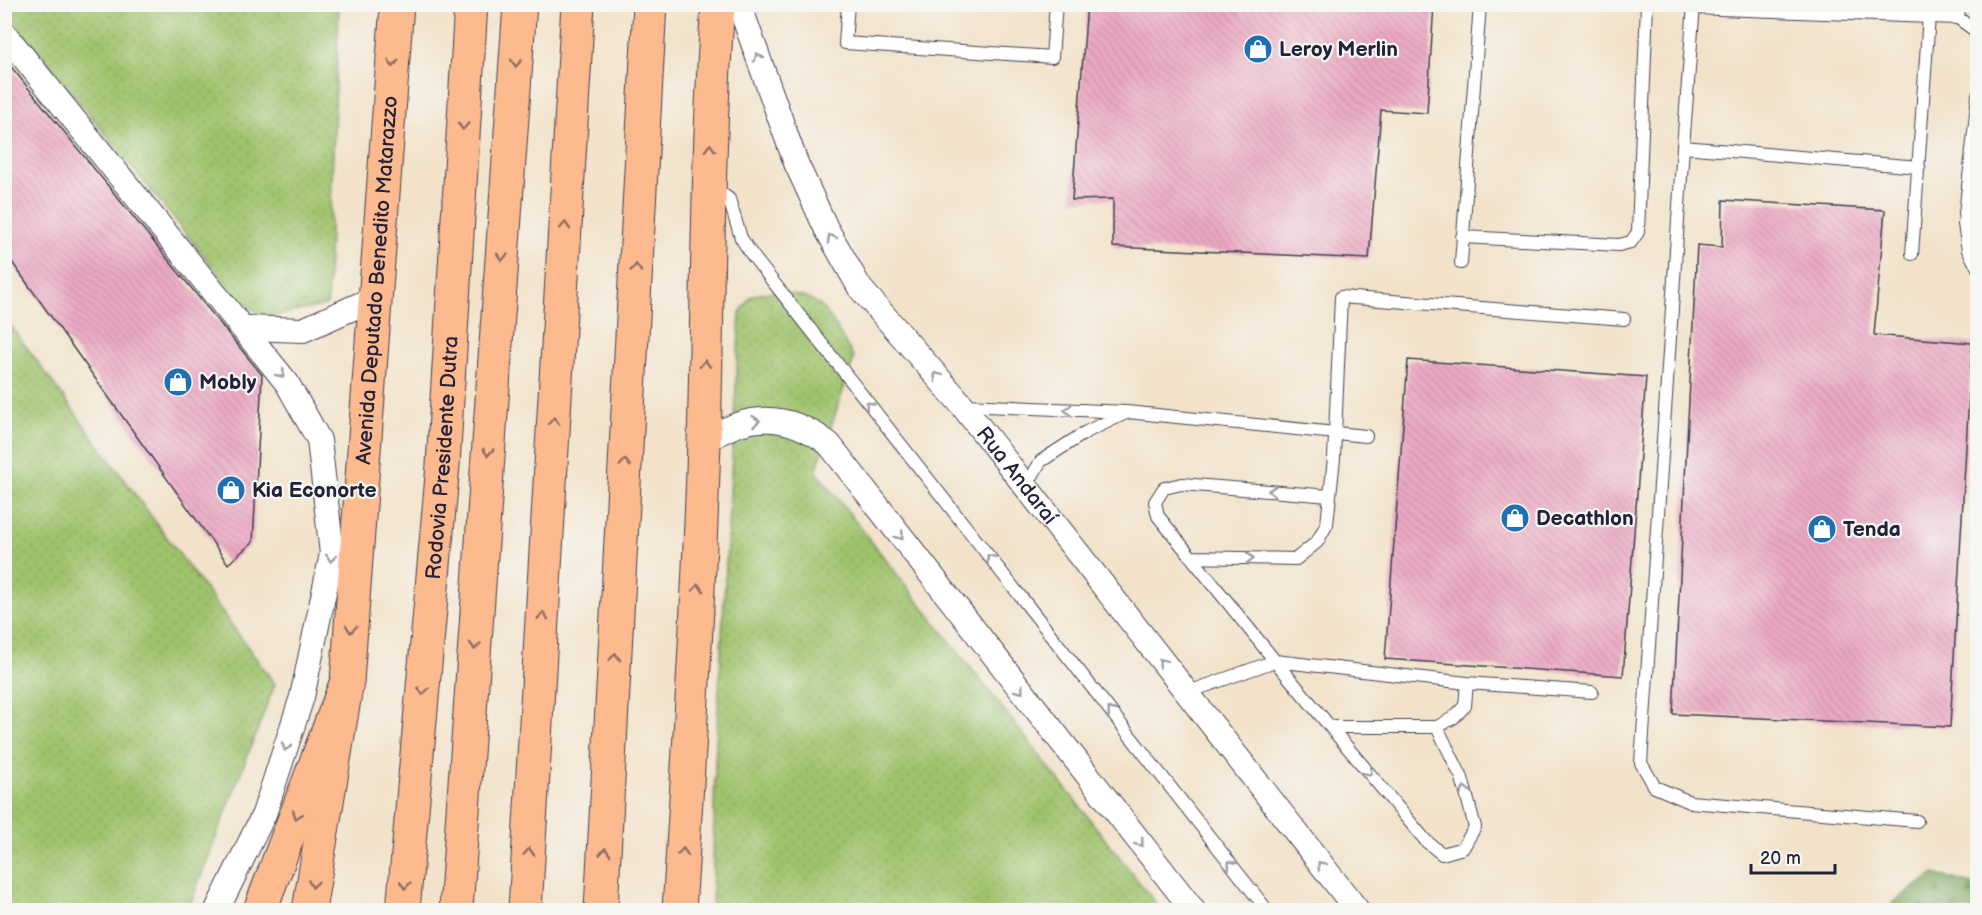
<svg xmlns="http://www.w3.org/2000/svg" width="1982" height="915" font-family="'Balsamiq Sans',sans-serif">
<defs>
<pattern id="grass-dots" width="8" height="8" patternUnits="userSpaceOnUse" patternTransform="scale(1.5)"><rect width="8" height="8" fill="#9fc26c"/><path d="M2 2h.1M6 6h.1" fill="none" stroke="#89a65e" stroke-width="1.8" stroke-linecap="round"/></pattern>
<pattern id="forest-firs" width="22" height="20" patternUnits="userSpaceOnUse" patternTransform="scale(1.5)"><rect width="22" height="20" fill="#7fa860"/><path d="M5 1l3.5 6h-7zM16 11l3.5 6h-7z" fill="#688850"/></pattern>
<pattern id="building-back-hatch" width="6" height="6" patternUnits="userSpaceOnUse" patternTransform="scale(1.5)"><rect width="6" height="6" fill="#eba8c2"/><path d="M-1 5l2 2M0 0l6 6M5-1l2 2" fill="none" stroke="#c990a8"/></pattern>
</defs>
<rect width="100%" height="100%" fill="#f6f6f2"/>
<filter id="ink" filterUnits="userSpaceOnUse"><feTurbulence type="fractalNoise" baseFrequency=".0167" numOctaves="2"/><feDisplacementMap in="SourceGraphic" scale="12" xChannelSelector="R" yChannelSelector="G"/><feConvolveMatrix kernelMatrix="1 2 1 2 8 2 1 2 1" color-interpolation-filters="sRGB"/></filter>
<filter id="wash" filterUnits="userSpaceOnUse"><feTurbulence type="fractalNoise" baseFrequency=".008" numOctaves="4" result="noise"/><feDisplacementMap in="SourceGraphic" scale="24" xChannelSelector="R" yChannelSelector="G"/><feGaussianBlur stdDeviation="1.35" result="paint"/><feColorMatrix in="noise" values="0 0 0 0 0 0 0 0 0 0 0 0 0 0 0 0 0 1.4 0 .05"/><feComposite in="paint" operator="in"/></filter>
<g filter="url(#wash)">
<rect width="100%" height="100%" fill="#f2e2c9"/>
<path fill="url(#grass-dots)" stroke="#607254" stroke-width="1.5" d="M4 5H339L327 305 263 318 232 291 5 10Z
M768 292C827 293 826 312 854 358L816 471 1161 910H712L715 762 740 313 751 296Z
M5 318 275 684 188 910H5Z"/>
<path fill="url(#forest-firs)" stroke="#50654e" stroke-width="1.5" d="M1934 874 1977 885V910H1896L1892 903Z"/>
<g id="blocks">
<path fill="url(#building-back-hatch)" d="M1087 4H1434L1427 113 1381 110 1369 259 1113 247V199L1072 200Z
M4 58 262 375 253 542 228 564 4 251Z
M1723 200 1885 210 1874 335 1972 343 1950 727 1673 714 1697 245 1722 247Z
M1408 360 1646 377 1623 676 1385 659Z"/>
</g>
</g>
<g filter="url(#ink)">
<use href="#blocks" fill-opacity="0" stroke="#413f50" stroke-width="1.5"/>
<g fill="none" stroke-linecap="round" stroke-linejoin="round">
<g stroke="#413f50" stroke-width="14">
<path id="service" d="M848 4 845 43 1052 57 1056 4
M1694 4 1683 147 1919 167
M1694 8 1958 18 1973 29 1978 38
M1958 18 1959 4
M1978 95 1964 224 1968 250 1978 268
M1683 147 1641 763 1655 787 1690 802 1917 821
M714 188 729 199 741 238 752 255 1267 910
M1462 237 1619 245 1631 242 1638 232 1647 4
M1912 254 1929 16
M1461 263 1480 4
M964 405 1127 412 1366 436
M1026 486 1041 461 1086 432 1126 413
M1330 496 1182 484 1164 488 1155 502 1158 516 1275 661 1426 841 1442 854 1463 848 1475 827 1462 778 1437 727
M1191 557 1296 559 1317 542 1327 524 1334 458 1341 297 1624 319
M1186 693 1275 661 1467 683 1592 692
M1332 727H1437L1453 718 1465 706 1467 683"/>
</g>
<g stroke="#413f50" stroke-width="26">
<g id="minor">
<path id="s1" d="M739 4 796 163 826 228 860 288 962 405 1357 910"/>
<path d="M4 33 287 383 319 440 332 554 302 697 264 814 217 910"/>
<path d="M245 328 303 330 375 298"/>
<path d="M704 443C746 412 787 412 829 444L1193 910"/>
</g>
</g>
<g stroke="#413f50" stroke-width="35">
<g id="primary">
<path id="s2" d="M309 910 347 681 397 4"/>
<path id="s3" d="M403 910 443 465 471 4"/>
<path d="M601 910 650 4"/>
<path d="M679 910C689 754 699 598 704 442 708 296 707 150 718 4"/>
</g>
</g>
<g stroke="#413f50" stroke-width="35">
<path id="trunk" d="M260 910 347 681"/>
</g>
<g stroke="#413f50" stroke-width="35">
<path id="motorway" d="M456 910 520 4
M525 910 578 4"/>
</g>
<use href="#service" stroke="#fff" stroke-width="12"/>
<use href="#minor" stroke="#fff" stroke-width="24"/>
<use href="#primary" stroke="#fcba8e" stroke-width="33"/>
<use href="#trunk" stroke="#fcba8e" stroke-width="33"/>
<use href="#motorway" stroke="#fcba8e" stroke-width="33"/>
</g>
<defs><path id="oneway-chevron" d="M-2-3.5L2.5 0L-2 3.5" fill="none" stroke-width="1.6" stroke-linecap="round" stroke-linejoin="round" transform="scale(1.5)"/></defs>
<g stroke="#9c9ca7">
<use href="#oneway-chevron" transform="translate(758 57) rotate(-110)"/>
<use href="#oneway-chevron" transform="translate(831 238) rotate(-120)"/>
<use href="#oneway-chevron" transform="translate(281 374) rotate(52)"/>
<use href="#oneway-chevron" transform="translate(937 376) rotate(-131)"/>
<use href="#oneway-chevron" transform="translate(869 405) rotate(-128)"/>
<use href="#oneway-chevron" transform="translate(1068 410) rotate(-178)"/>
<use href="#oneway-chevron" transform="translate(756 421) rotate(-6)"/>
<use href="#oneway-chevron" transform="translate(1272 491) rotate(-175)"/>
<use href="#oneway-chevron" transform="translate(900 536) rotate(52)"/>
<use href="#oneway-chevron" transform="translate(331 558) rotate(96)"/>
<use href="#oneway-chevron" transform="translate(990 558) rotate(-128)"/>
<use href="#oneway-chevron" transform="translate(1250 558) rotate(1)"/>
<use href="#oneway-chevron" transform="translate(1162 662) rotate(-128)"/>
<use href="#oneway-chevron" transform="translate(1020 690) rotate(52)"/>
<use href="#oneway-chevron" transform="translate(1111 711) rotate(-128)"/>
<use href="#oneway-chevron" transform="translate(286 747) rotate(108)"/>
<use href="#oneway-chevron" transform="translate(1369 772) rotate(50)"/>
<use href="#oneway-chevron" transform="translate(1465 790) rotate(-105)"/>
<use href="#oneway-chevron" transform="translate(1140 843) rotate(52)"/>
<use href="#oneway-chevron" transform="translate(1231 864) rotate(-128)"/>
<use href="#oneway-chevron" transform="translate(1321 865) rotate(-128)"/>
</g>
<g stroke="#8f6e64">
<use href="#oneway-chevron" transform="translate(393 63) rotate(94)"/>
<use href="#oneway-chevron" transform="translate(516 63) rotate(94)"/>
<use href="#oneway-chevron" transform="translate(463 126) rotate(93)"/>
<use href="#oneway-chevron" transform="translate(710 148) rotate(-89)"/>
<use href="#oneway-chevron" transform="translate(565 226) rotate(-87)"/>
<use href="#oneway-chevron" transform="translate(502 257) rotate(94)"/>
<use href="#oneway-chevron" transform="translate(636 268) rotate(-87)"/>
<use href="#oneway-chevron" transform="translate(705 364) rotate(-89)"/>
<use href="#oneway-chevron" transform="translate(554 421) rotate(-87)"/>
<use href="#oneway-chevron" transform="translate(488 452) rotate(94)"/>
<use href="#oneway-chevron" transform="translate(625 463) rotate(-87)"/>
<use href="#oneway-chevron" transform="translate(698 588) rotate(-88)"/>
<use href="#oneway-chevron" transform="translate(543 616) rotate(-87)"/>
<use href="#oneway-chevron" transform="translate(351 629) rotate(95)"/>
<use href="#oneway-chevron" transform="translate(475 646) rotate(94)"/>
<use href="#oneway-chevron" transform="translate(615 657) rotate(-87)"/>
<use href="#oneway-chevron" transform="translate(423 691) rotate(95)"/>
<use href="#oneway-chevron" transform="translate(297 815) rotate(110)"/>
<use href="#oneway-chevron" transform="translate(529 852) rotate(-87)"/>
<use href="#oneway-chevron" transform="translate(605 852) rotate(-87)"/>
<use href="#oneway-chevron" transform="translate(683 852) rotate(-86)"/>
<use href="#oneway-chevron" transform="translate(313 884) rotate(98)"/>
<use href="#oneway-chevron" transform="translate(405 885) rotate(95)"/>
</g>
</g>
<defs>
<g id="shop-disc" transform="scale(1.5)"><circle r="9.5" fill="#1f6fb2" stroke="#f6f6f2"/><path d="M-5-2.5h2.3a2.7 3.5 0 0 1 5.4 0H5L5.5 6h-11ZM-1.5-2.5h3a1.5 2.3 0 0 0-3 0Z" fill="#fff"/></g>
</defs>
<g fill-rule="evenodd">
<use href="#shop-disc" x="1258" y="49"/>
<use href="#shop-disc" x="178" y="382"/>
<use href="#shop-disc" x="231" y="490"/>
<use href="#shop-disc" x="1515" y="518"/>
<use href="#shop-disc" x="1822" y="529"/>
</g>
<g text-anchor="middle" dominant-baseline="central" stroke-width="4.5" stroke-linejoin="round" paint-order="stroke">
<g font-size="21" font-weight="bold" fill="#22223b" stroke="#f6f6f2" text-anchor="start">
<text x="1279" y="49">Leroy Merlin</text>
<text x="199" y="382">Mobly</text>
<text x="252" y="490">Kia Econorte</text>
<text x="1536" y="518">Decathlon</text>
<text x="1843" y="529">Tenda</text>
</g>
<g font-size="21" fill="#22223b" stroke="#f6f6f2">
<text stroke="none"><textPath href="#s2" startOffset="634">Avenida Deputado Benedito Matarazzo</textPath></text>
<text stroke="none"><textPath href="#s3" startOffset="454">Rodovia Presidente Dutra</textPath></text>
<text stroke="none"><textPath href="#s1" startOffset="554">Rua Andaraí</textPath></text>
</g>
</g>
<rect width="1982" height="915" fill="none" stroke="#f6f6f2" stroke-width="24"/>
<path d="M1751 864v9h84v-9" fill="none" stroke="#22223b" stroke-width="3"/>
<text x="1760" y="864" font-size="18" fill="#22223b" stroke="#f6f6f2" stroke-width="4.5" paint-order="stroke">20 m</text>
</svg>
